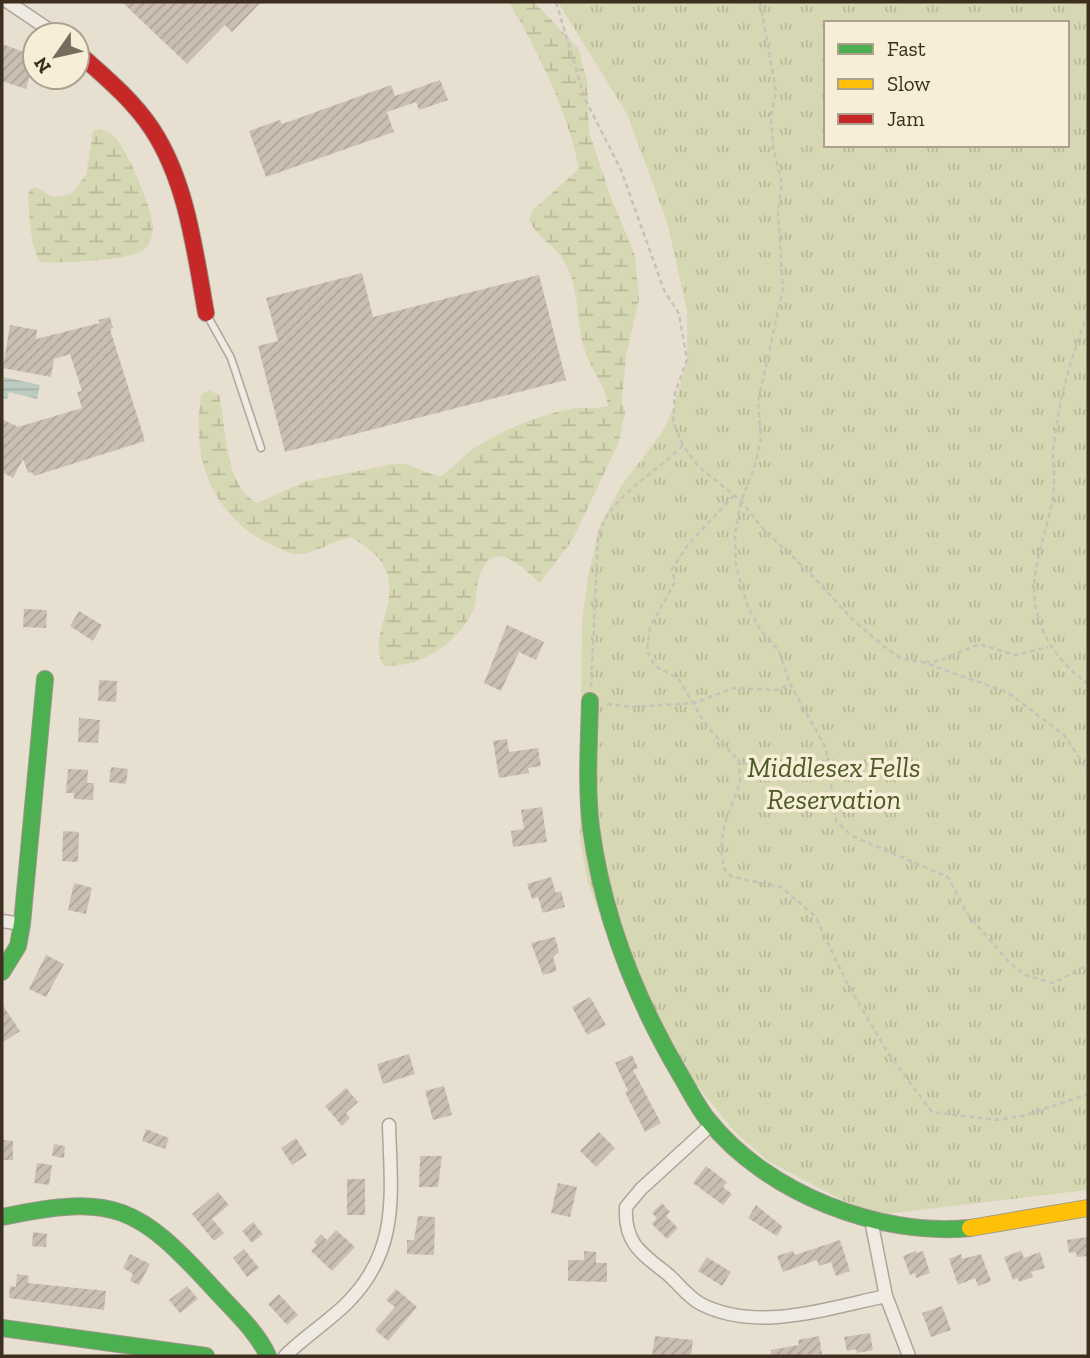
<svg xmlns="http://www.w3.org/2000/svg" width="1090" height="1358" font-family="'Zilla Slab',serif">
<defs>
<pattern id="wetland-marsh" width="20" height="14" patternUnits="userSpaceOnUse" patternTransform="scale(1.75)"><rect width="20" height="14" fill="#d6d7b3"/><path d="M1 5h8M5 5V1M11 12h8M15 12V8" fill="none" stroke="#b9b99a"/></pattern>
<pattern id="park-tufts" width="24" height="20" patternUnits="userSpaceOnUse" patternTransform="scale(1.75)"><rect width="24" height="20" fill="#d6d7b3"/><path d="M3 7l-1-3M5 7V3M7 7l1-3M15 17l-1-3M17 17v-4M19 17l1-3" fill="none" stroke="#b9b99a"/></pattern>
<pattern id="water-rules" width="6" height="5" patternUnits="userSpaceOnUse" patternTransform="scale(1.75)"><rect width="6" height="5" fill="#bcccc2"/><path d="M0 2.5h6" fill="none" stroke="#a2b0a6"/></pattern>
<pattern id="building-hatch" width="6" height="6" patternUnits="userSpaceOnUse" patternTransform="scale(1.75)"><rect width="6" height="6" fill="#cbbfb2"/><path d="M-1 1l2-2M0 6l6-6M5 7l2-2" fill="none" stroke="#afa499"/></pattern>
</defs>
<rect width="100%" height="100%" fill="#e7e0d1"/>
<path fill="url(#wetland-marsh)" d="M509 2H534L578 48 587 80 589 132 610 195 635 255 639 299 626 356 622 400 625 413 618 444 573 539 540 583C519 564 489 534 478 582 476 592 477 604 472 613 455 645 419 668 384 666 360 628 430 579 350 537 333 541 315 553 299 554 289 555 276 547 268 543 214 516 192 461 200 402L201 395 209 390 219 395C227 428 223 483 257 503L304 482 393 464H406L439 477C455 468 465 452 481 444 506 429 542 414 571 409 584 406 595 410 608 406 606 384 591 371 585 351 575 322 581 289 564 261 555 245 537 238 529 220L533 210 579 169C568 111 538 52 509 2Z
M101 129C106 132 111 133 115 137 128 152 152 208 153 227 153 236 150 246 142 251 130 260 57 264 40 262 31 249 27 207 29 190L36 187 53 197 71 194 86 175 93 131Z"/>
<path fill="url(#park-tufts)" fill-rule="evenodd" d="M558 2H1088V1190L877 1215 840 1199 768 1161 735 1132 682 1067 614 953 588 883 580 840 582 621 588 577 600 525 621 486 661 434 674 407 687 360V311L667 222 627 114ZM826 23H1067V145H826Z"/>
<path fill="url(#water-rules)" d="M4 377 40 385 37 399 9 392 7 399 2 398Z"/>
<path fill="url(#building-hatch)" d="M122 2H261L232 32 225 25 187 64Z
M2 44 35 56 26 89 2 81Z
M440 80 448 100 419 110 416 102 387 112 394 132 266 177 249 131 280 120 282 124 391 85 395 96Z
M362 273 373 317 539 275 566 380 285 452 258 346 278 341 266 298Z
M110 317 113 328 110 329 145 441 34 476 32 472 28 473 23 459 13 478 2 472V419L18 427 82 408 77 392 82 391 70 354 54 359 51 377 3 368 10 325 37 330 36 339 100 323 98 320Z
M24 609 47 610 46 628 23 627Z
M79 611 102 625 93 641 70 626Z
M507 625 544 642 536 660 519 652 501 691 484 683Z
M99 680 117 681 116 702 98 701Z
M79 718 100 720 98 743 78 742Z
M507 739 509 752 538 748 541 766 528 768 529 773 499 778 493 741Z
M111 767 128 769 126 784 109 782Z
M68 769 88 770 87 783H94L93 800 74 799V793H66Z
M542 807 547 842 513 847 511 831 524 829 521 810Z
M63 831 79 832 78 862 62 861Z
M551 877 556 893 561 891 565 907 543 913 538 897 532 899 527 884Z
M74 883 92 888 86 914 68 910Z
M555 937 559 952 553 957 557 971 543 975 531 943Z
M46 955 64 964 46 997 29 989Z
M590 997 606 1025 587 1035 572 1007Z
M2 1004 20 1031 2 1043Z
M409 1054 415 1074 383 1084 377 1064Z
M632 1055 638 1068 633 1070 661 1123 645 1132 625 1092 628 1091 615 1063Z
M444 1086 452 1115 433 1120 425 1091Z
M346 1088 358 1102 346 1113 350 1118 342 1126 325 1106Z
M146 1129 169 1138 165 1149 142 1141Z
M599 1132 615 1148 596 1167 580 1151Z
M296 1138 307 1155 292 1165 281 1148Z
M2 1140 13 1141V1160H2Z
M54 1144 65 1146 64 1158 52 1156Z
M420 1156H442L438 1187H419Z
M37 1163 52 1165 49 1185 34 1183Z
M706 1166 727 1182 723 1187 732 1194 723 1205 693 1183Z
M347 1179H365V1215H347Z
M558 1183 577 1187 570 1217 551 1213Z
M218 1192 229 1205 212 1219 224 1233 214 1241 192 1214Z
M662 1203 670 1212 666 1216 678 1228 667 1239 652 1224 657 1218 652 1213Z
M756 1205 783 1227 777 1236 748 1218Z
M418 1216 435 1217 434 1255 407 1254V1240H414Z
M253 1222 263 1234 252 1243 242 1231Z
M336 1230 355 1247 332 1271 311 1251 317 1245 314 1242 321 1234 327 1240Z
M33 1232 47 1234 46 1247 32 1246Z
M1088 1237V1256L1077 1257 1076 1252 1069 1253 1067 1240Z
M840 1240 850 1271 836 1276 831 1262 819 1266 817 1260 783 1272 777 1256 793 1251 795 1255Z
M244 1249 259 1268 247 1277 233 1258Z
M584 1251 596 1252V1263H607V1282L568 1281V1260H584Z
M916 1251 917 1253 923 1251 930 1273 916 1278 915 1273 910 1275 903 1256Z
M1021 1251 1024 1258 1040 1252 1045 1268 1031 1272 1033 1277 1019 1282 1018 1278 1013 1280 1004 1257Z
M130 1254 150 1264 139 1285 130 1281 133 1274 123 1268Z
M961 1254 962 1259 981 1254 991 1281 978 1286 975 1278 958 1285 949 1259Z
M707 1257 731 1272 722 1286 698 1271Z
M17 1274 29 1276 28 1283 106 1291 104 1310 9 1298 10 1286 16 1287Z
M187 1286 198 1299 180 1313 169 1300Z
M396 1289 417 1307 388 1341 375 1330 395 1307 386 1300Z
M279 1294 298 1315 287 1325 268 1304Z
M942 1306 951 1330 931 1337 922 1313Z
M870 1333 873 1350 857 1353 856 1349 847 1351 844 1337Z
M655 1336 693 1340 691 1356H652Z
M819 1336 822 1354 771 1356V1350L799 1345 798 1340Z"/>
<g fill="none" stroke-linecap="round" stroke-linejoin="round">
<g stroke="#ada599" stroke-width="9">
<path id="lane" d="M207 315 231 358 261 448"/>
</g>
<g stroke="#ada599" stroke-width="15">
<path id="street" d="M8 2 57 35
M2 921 22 924
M711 1125 641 1189 626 1207C624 1241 639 1252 665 1272 678 1282 686 1296 701 1304 758 1333 828 1308 886 1296
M871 1220 886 1296 909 1356
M285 1356C304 1337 328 1322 347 1303 400 1250 391 1194 389 1125"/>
</g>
<g stroke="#9c958a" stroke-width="18">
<path id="fast" d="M590 701C589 743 586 786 591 828 603 917 636 1000 681 1076 690 1091 698 1108 709 1121 767 1193 879 1237 970 1228
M2 972 18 946 22 924 45 679
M2 1217C115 1193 138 1206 214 1289 232 1309 257 1331 268 1356
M2 1328 206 1356"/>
</g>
<g stroke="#9c958a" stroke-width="18">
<path id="slow" d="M970 1228 1088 1208"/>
</g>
<g stroke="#9c958a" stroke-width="18">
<path id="jam" d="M77 52C104 76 132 99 152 129 187 182 195 252 206 313"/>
</g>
<path stroke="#c8c2b9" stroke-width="2.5" stroke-dasharray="5 3.5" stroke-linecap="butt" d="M556 2 585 99 621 170 664 290 679 314 687 360 675 393 673 422 683 445 697 465 741 501 765 531 808 571 853 620 886 648 902 659 922 662 1007 692 1064 735 1088 771
M760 2 776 91 771 116 773 147 782 183 778 212 783 288 758 402 761 439 754 469 741 501 735 534 736 566 748 607 761 631 779 651 790 684 826 748 836 821 852 836 948 877 968 915 1010 963 1025 975 1053 983 1088 965
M1088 314C1070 358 1057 407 1053 454 1053 465 1055 475 1054 486 1051 529 1026 569 1037 612 1044 643 1063 665 1088 684
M734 495 687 546 672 569 675 582 650 627 647 651 655 666 678 678 706 725 739 761 740 783 724 826 721 849 724 869 732 877 781 887 815 916 847 983 888 1053 932 1112 997 1120 1027 1115 1088 1094
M925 662 939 661 979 644 1015 655 1048 647
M591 687 598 537C609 496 654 475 683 445
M607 704 631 707 695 703 733 688 776 690 790 684"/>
<use href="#lane" stroke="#efebe3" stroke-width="6"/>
<use href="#street" stroke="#efebe3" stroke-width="12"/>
<use href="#fast" stroke="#4caf50" stroke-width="16"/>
<use href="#slow" stroke="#ffc107" stroke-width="16"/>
<use href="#jam" stroke="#c62828" stroke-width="16"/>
</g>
<g text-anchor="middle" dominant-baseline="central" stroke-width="7" stroke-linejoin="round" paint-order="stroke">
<g font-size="28" font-style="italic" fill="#4d5a26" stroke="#f7eed8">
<text x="834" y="767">Middlesex Fells<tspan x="834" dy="32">Reservation</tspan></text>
</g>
</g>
<rect width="1090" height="1358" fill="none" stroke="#3d2e20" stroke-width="7"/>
<rect x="824" y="21" width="245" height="126" fill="#f7eed8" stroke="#ada18e" stroke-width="2"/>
<rect x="838" y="44" width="35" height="10" fill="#4caf50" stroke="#ada18e" stroke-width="2"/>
<text x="887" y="56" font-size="21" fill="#3d2e20">Fast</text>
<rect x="838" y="79" width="35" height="10" fill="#ffc107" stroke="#ada18e" stroke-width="2"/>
<text x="887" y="91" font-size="21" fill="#3d2e20">Slow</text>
<rect x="838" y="114" width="35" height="10" fill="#c62828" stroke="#ada18e" stroke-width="2"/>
<text x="887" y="126" font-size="21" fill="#3d2e20">Jam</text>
<g transform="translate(56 56) rotate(236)"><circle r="33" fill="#f7eed8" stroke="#ada18e" stroke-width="2"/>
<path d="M0-5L12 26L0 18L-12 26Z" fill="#786c5e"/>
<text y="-10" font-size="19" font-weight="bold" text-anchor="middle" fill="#3d2e20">N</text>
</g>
</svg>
